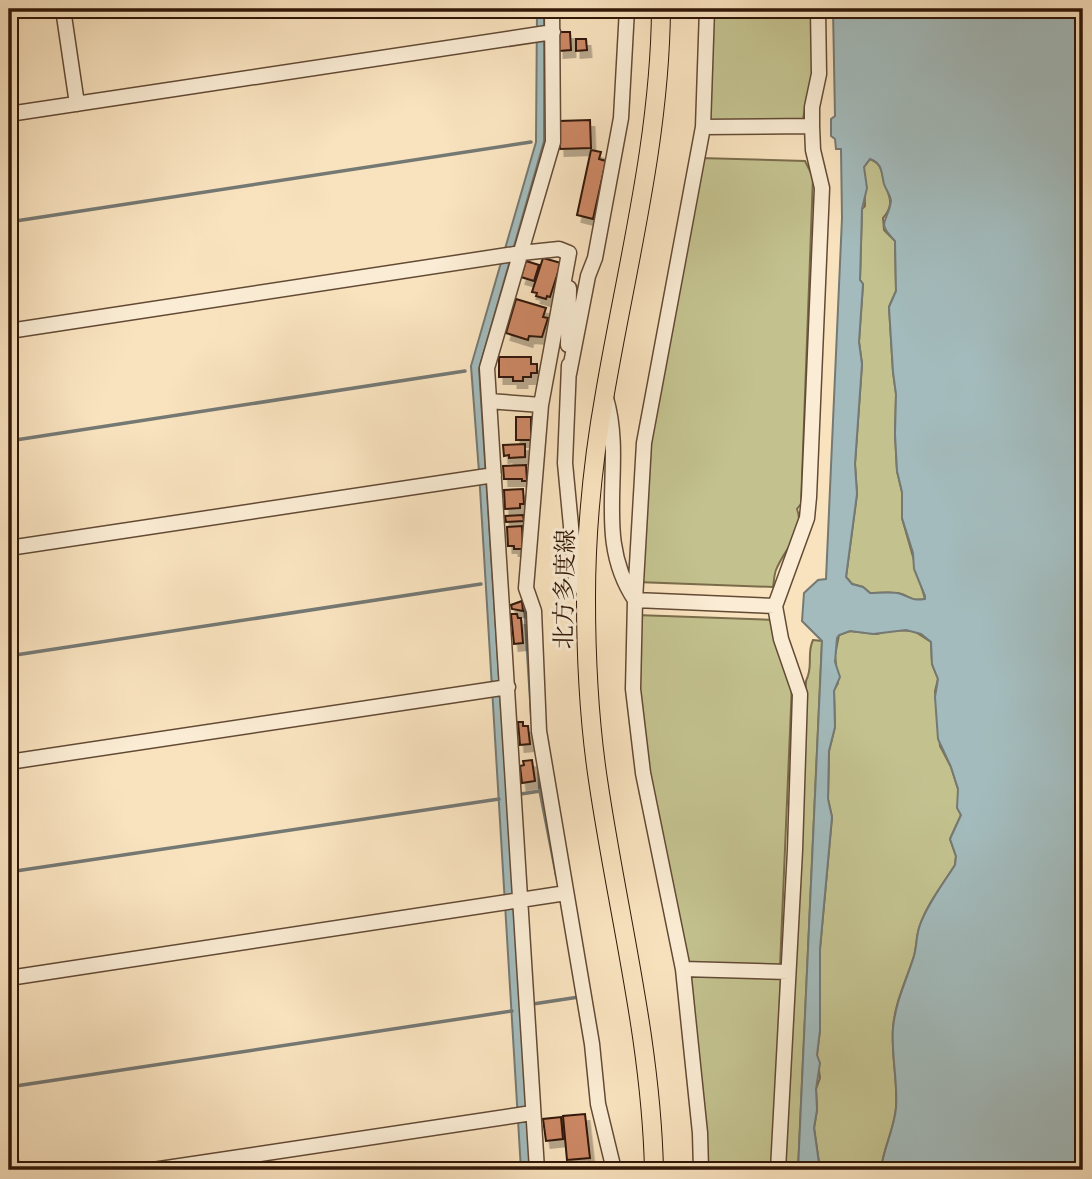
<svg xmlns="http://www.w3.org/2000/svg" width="1092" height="1179" font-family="'Gentium Book Plus','Noto Serif JP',serif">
<defs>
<filter id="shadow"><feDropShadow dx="4.5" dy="7" stdDeviation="0" flood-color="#0004"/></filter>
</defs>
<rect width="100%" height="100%" fill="#f9e3bf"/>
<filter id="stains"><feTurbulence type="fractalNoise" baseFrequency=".00286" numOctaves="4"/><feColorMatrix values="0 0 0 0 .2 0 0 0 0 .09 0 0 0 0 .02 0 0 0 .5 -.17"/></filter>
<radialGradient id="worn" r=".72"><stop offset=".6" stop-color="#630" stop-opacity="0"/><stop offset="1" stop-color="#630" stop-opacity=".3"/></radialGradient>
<path fill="#c3c28f" stroke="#7a6c4b" stroke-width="2" d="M713 9H811C812 29 814 51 813 72 811 89 804 104 803 122L707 124 711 99Z
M700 158 805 161 813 177 801 504 797 509C806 532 784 549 776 570 774 575 774 582 773 587L637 582 647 442Z
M870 159C884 164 881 175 886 187 891 199 893 207 883 218L884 230 895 241 896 291 889 307 893 372 896 394 895 434 897 471 902 492V518L925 599C909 602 911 596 898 593 890 592 879 593 870 593L863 587 852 584 846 577 857 494 855 464 862 364 859 342 863 284 860 280 862 209 865 206 864 167Z
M636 615 775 620 792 684 780 967 687 962 642 736Z
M892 630 914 631 931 642 932 664 938 679 935 691 940 746 951 767 958 789V808L961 815 950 839 956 856 955 865C943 884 928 903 920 925 916 935 917 946 914 956 906 981 895 1002 893 1028 891 1055 898 1081 896 1108 894 1130 883 1149 881 1170H817L819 1163 814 1128 817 1110 816 1089 820 1078 817 1055 820 1030V949L832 817 828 799 829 751 835 727 834 690 838 683 835 655 839 635 850 631 877 634Z
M813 640 822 641 798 1170H785L806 681C814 665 806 655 813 640Z
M692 973 781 978 772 1170H705L687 978Z"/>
<path fill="#a3bbbc" stroke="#757974" stroke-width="2" fill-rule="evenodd" d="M537 9H544V141L479 369 531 1170H521L479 472 471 366 536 142Z
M833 9H1083V1170H881C883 1149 894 1130 896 1108 898 1081 891 1055 893 1028 896 1000 906 982 914 956 917 946 916 935 920 925 928 903 943 884 955 865L956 856 950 839 961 815 957 808 958 789 951 767 938 739 935 697 938 679 932 664 931 642 921 634 906 630 873 634 850 631 839 635 837 638 835 662 840 677 834 691 835 727 829 751 828 799 832 817 820 949V1030L817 1055 820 1063 816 1089 817 1110 814 1128 819 1163 817 1170H798L822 641 802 621 804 593 818 580 826 579 842 218 841 149H836L835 139 831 136V119L835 116ZM870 159C883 164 881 172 884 184 886 190 890 194 891 201 888 224 875 220 895 241L896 291 889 307 893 372 896 394 895 434 897 471 902 492V518L913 553 914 569 925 596V599C913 601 912 598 901 594 893 591 879 593 870 593L863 587 852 584 846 577 857 494 855 464 862 364 859 342 863 284 860 280 862 209 867 188 864 167Z"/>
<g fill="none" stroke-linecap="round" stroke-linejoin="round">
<path stroke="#757974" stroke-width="3.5" d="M9 222 531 142
M9 441 465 371
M525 611 532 720
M9 656 481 584
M540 791 557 878
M521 794 540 791 539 773
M9 872 499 799
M533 1004 579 997
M9 1087 512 1011"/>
</g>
<path fill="#cd8865" stroke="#311707" stroke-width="2" filter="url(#shadow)" d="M559 32H570L571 50 559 51Z
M576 39H586L587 50 576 51Z
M590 120 591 148 560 149 559 121Z
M591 150 601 152 599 159 606 161 593 219 577 215Z
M543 258 561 263 550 297 547 296 546 299 536 296 537 293 532 292Z
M526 261 539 265 534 281 521 277Z
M516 299 546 308 543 317 548 318 542 337 529 336 528 340 506 333Z
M499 357H531V364H537V373H531V377H523V381H513V377H499Z
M516 417H531V440H516Z
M525 444V457L509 458V455L504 456 503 445Z
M526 465 527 481H522V479H504L503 466Z
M523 489 524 504H520V508L505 509 504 490Z
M523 515 524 521 506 522 505 516Z
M522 526 523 549H514V546H508L507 527Z
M522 601 523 611 512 609 511 605Z
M511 614H517L518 618H521L523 643 514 644Z
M518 722H523V726H528L530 744 520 745Z
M532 760 535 781 522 783 520 766 524 765 523 761Z
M585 1114 590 1158 567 1160 563 1116Z
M561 1117 563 1139 546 1141 543 1119Z
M589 1162 590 1170H578L580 1164Z
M572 1164 573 1170H543L542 1167Z"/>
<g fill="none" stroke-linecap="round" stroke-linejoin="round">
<g stroke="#634a35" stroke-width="17">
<path id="minor" d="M63 9 77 104
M9 114 553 32
M703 127 812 126
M9 331 521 253 559 249 569 253 541 405 526 588 534 611 539 731 592 1044 598 1104 614 1170
M568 345 569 288
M569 365 565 463 576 579 586 595
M569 374 588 276 595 258 621 118 627 9
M606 398C626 467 592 536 635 600L775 606
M489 401 541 405
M9 548 494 475
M9 762 508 687
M683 969 788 972
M9 978 566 893
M153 1170 532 1113
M537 1170 487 368 553 142 552 9
M701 1170 700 1133 683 969 643 773 633 689 635 600 644 443 703 127 707 9
M778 1170 795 850 800 694 781 639 775 606 807 518 809 497 822 188 813 150 812 126V107L819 74 818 9"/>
</g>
<g stroke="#311707" stroke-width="20">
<path id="major" d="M9 1159 10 1170
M654 1170C651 1038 617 910 598 780 589 720 586 659 586 598 586 530 593 460 605 393 627 265 660 139 661 9"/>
</g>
<use href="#minor" stroke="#fbedd5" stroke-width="14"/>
<use href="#major" stroke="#f9e3bf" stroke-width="18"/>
</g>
<g text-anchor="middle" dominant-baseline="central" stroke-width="6" stroke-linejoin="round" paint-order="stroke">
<g font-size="24" fill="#311707" stroke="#fbedd5">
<text transform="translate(564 589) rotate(-89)">北方多度線</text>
</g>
</g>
<rect width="1092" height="1179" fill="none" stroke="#f9e3bf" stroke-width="35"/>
<rect x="10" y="10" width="1071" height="1158" fill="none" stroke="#311707" stroke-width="3.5"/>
<rect x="18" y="18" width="1057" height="1144" fill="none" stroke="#311707" stroke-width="2"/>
<rect width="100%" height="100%" filter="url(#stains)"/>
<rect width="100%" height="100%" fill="url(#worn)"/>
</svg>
